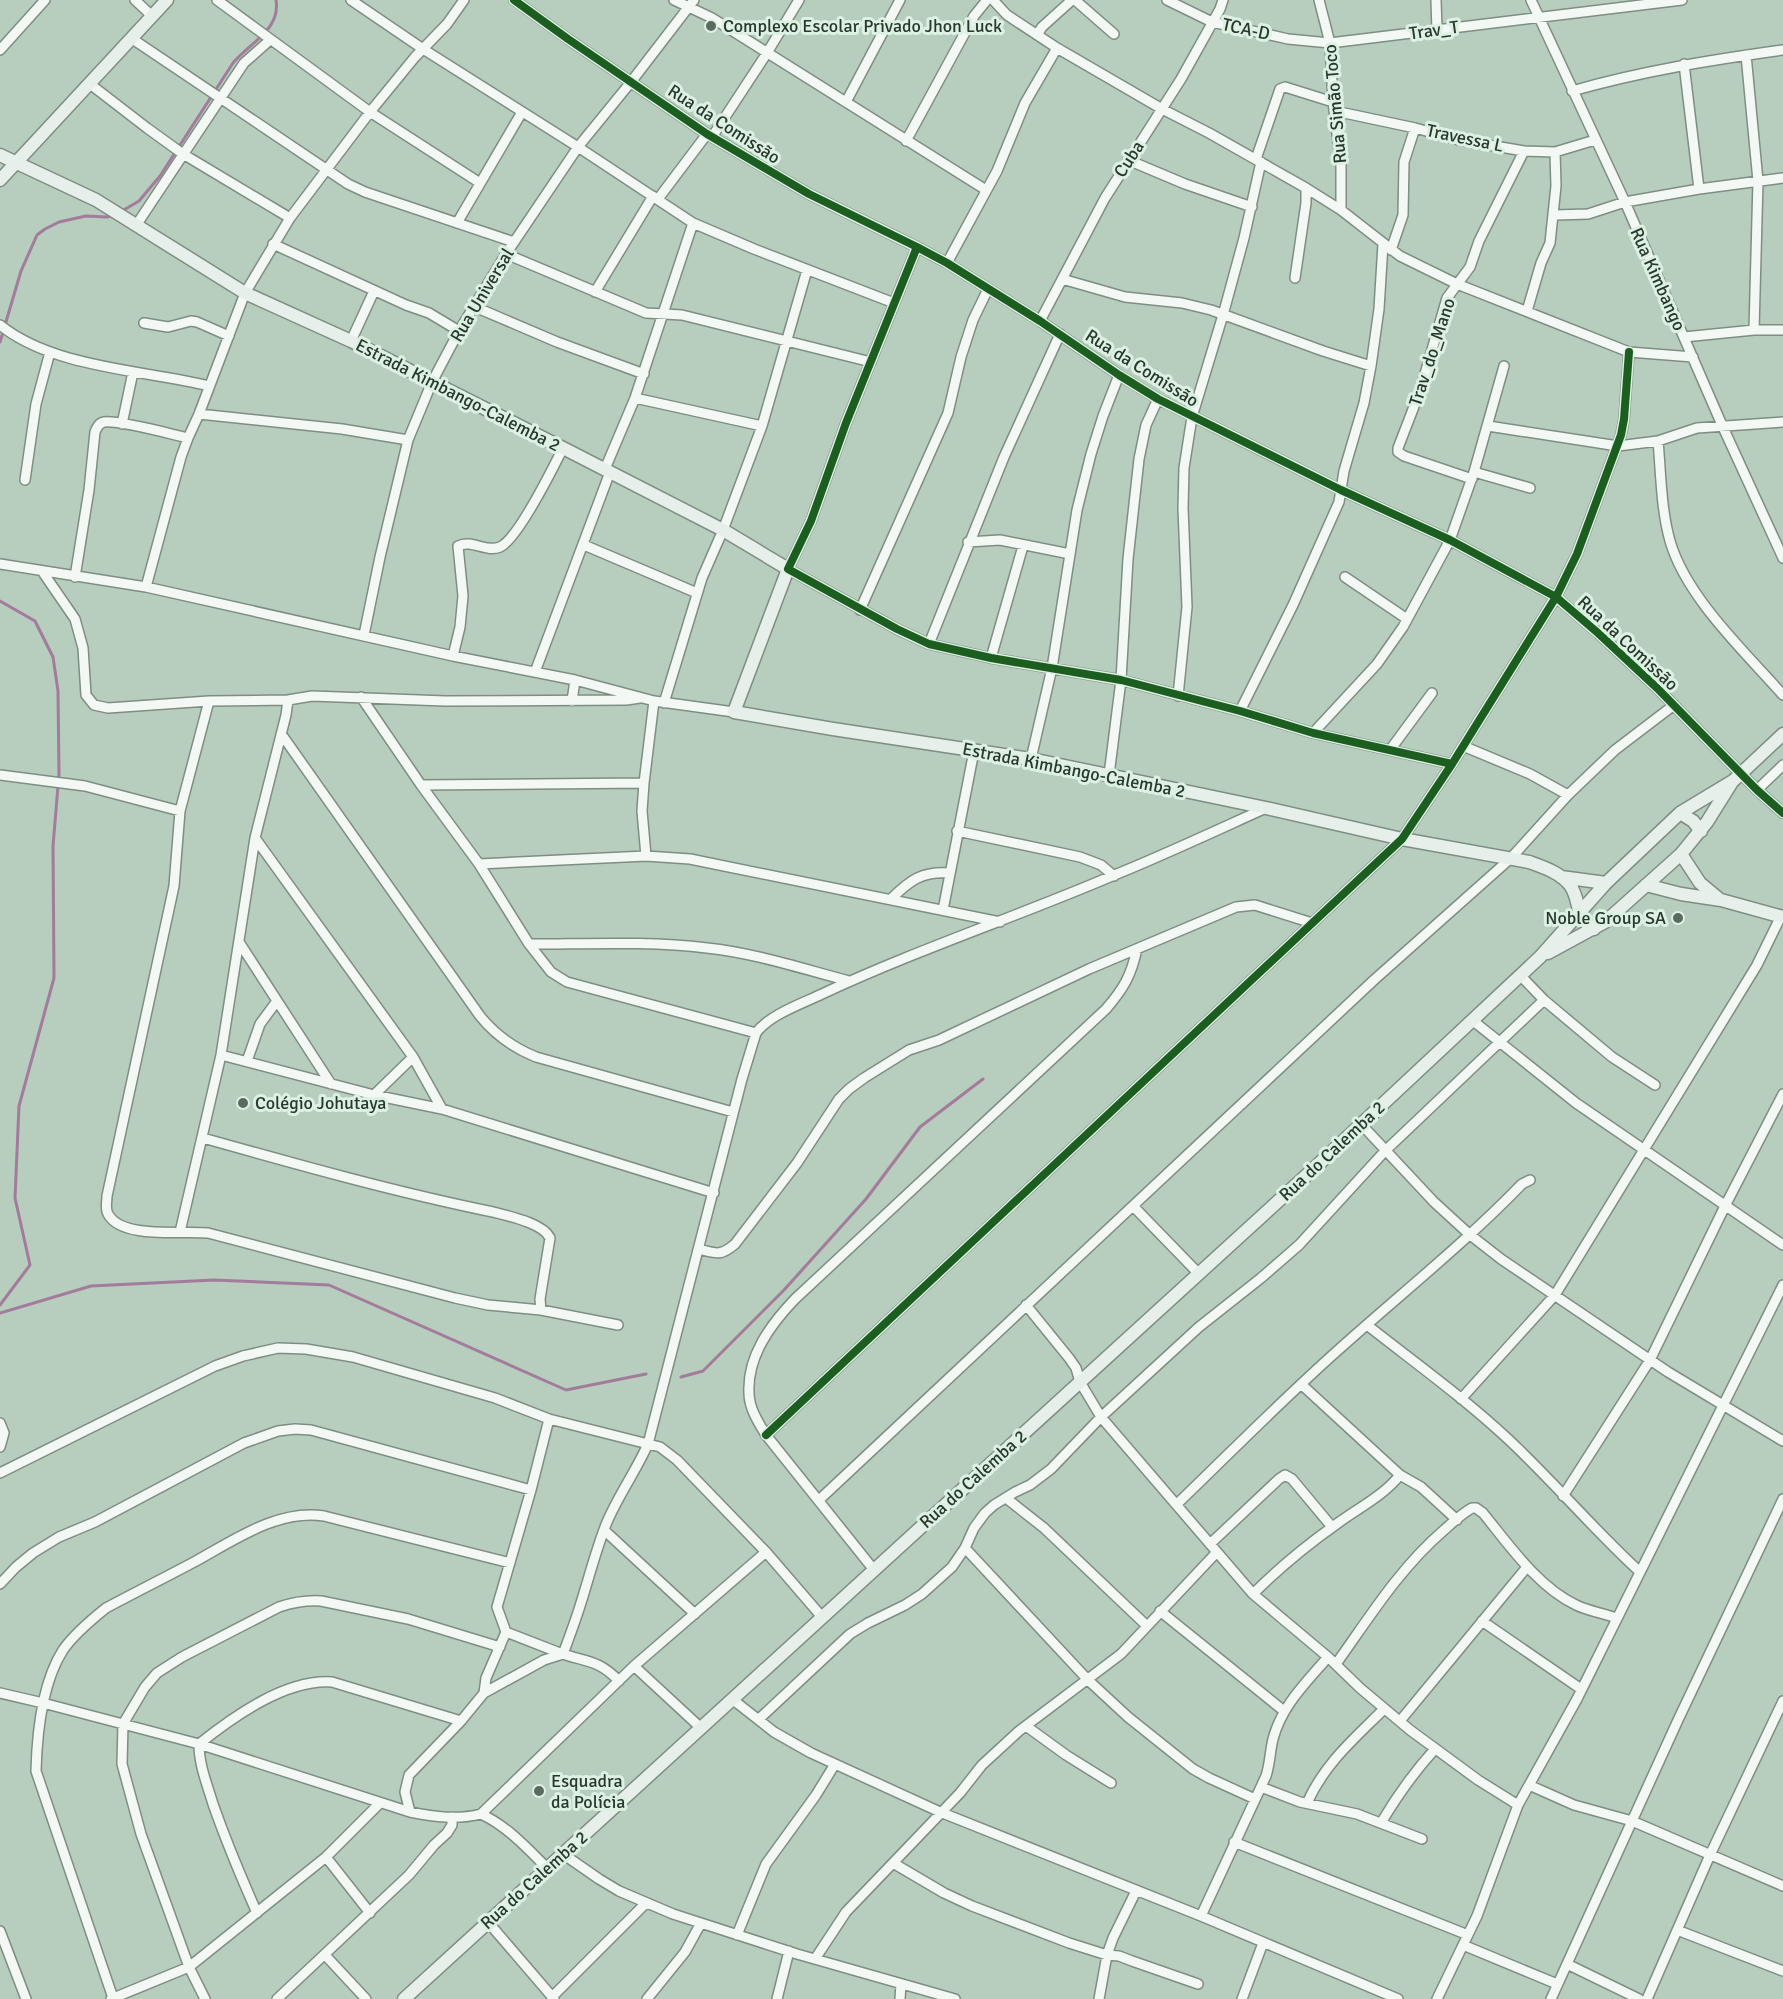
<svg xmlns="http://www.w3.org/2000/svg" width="1783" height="1999" font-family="Signika,sans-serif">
<rect width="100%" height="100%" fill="#b7cdbe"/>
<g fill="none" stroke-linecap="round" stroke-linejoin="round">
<path stroke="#a37c9b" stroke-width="3" d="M122 211 139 201 160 176 233 63C249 43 281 30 276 0
M0 342 21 271 37 235 45 229 59 222 86 216 107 217 113 215
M0 601 35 621 53 657 58 691 59 774 53 846 54 978 19 1106 15 1198 30 1265 0 1305
M0 1313 91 1286 214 1280 329 1285 566 1390 646 1374
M681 1377 703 1371 784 1290 866 1199 920 1127 983 1079"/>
<g stroke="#7e8e83" stroke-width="12">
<path id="street" d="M135 0 152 16
M217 0 370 112 480 183
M351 0 423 49 578 147 693 223 754 249 894 303
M514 0 568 39 707 134 809 194 917 247 947 263 1040 321 1119 375 1158 399 1341 490 1450 540 1556 597 1598 633 1657 688 1757 790 1783 813
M674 0 712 18 986 190
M993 0 1007 15 1057 48 1162 109 1209 133 1306 188 1341 210 1400 256 1457 284 1629 352 1693 357
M1075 0 1114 34
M1167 0 1212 22 1288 39 1330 43 1682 0
M1319 0 1330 43 1333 102 1341 165V210
M1436 0 1437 31
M1531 0 1625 202 1722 425 1783 558
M1037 35 1042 27 1072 0
M131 38 348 184 365 192 514 242
M0 50 45 0
M1746 55 1758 181 1754 330
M1684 64 1699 189
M90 84 147 128 183 154 290 218
M1572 91C1642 71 1711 60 1783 50
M846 102 900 0
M1335 111 1415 128 1459 140 1524 151 1555 152 1595 140
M712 137 767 53 799 0
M906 141 974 16 987 0
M1256 159 1280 89 1285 87 1333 102
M1128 160 1185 184 1252 207
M658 199 707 134
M1555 215 1588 214 1625 202 1699 189 1783 178
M457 223 522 112
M137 224 244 63 270 40
M273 244 406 305 429 313 459 331
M917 247 846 423 811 521 788 569 897 629 929 644 991 658 1121 680 1240 711 1313 733 1452 764
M1391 250 1403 215 1404 162 1415 128
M506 254 646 313 682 315 871 362
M947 263 997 171 1025 103 1057 48
M1295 278 1306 203V188
M1062 279 1125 297 1182 303 1211 310 1323 351 1371 366
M595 292 653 196
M475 307 557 342 644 374
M1527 311 1541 263 1550 243 1556 186 1555 152
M1040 321 1105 198 1181 79 1220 9 1223 0
M144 323 168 327 191 321 197 322 229 336
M0 325C53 368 144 370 209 386
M1684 337 1754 330H1783
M351 341 374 291
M635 398 762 426
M199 414 342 429 408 440
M122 424 133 372
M1488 426 1618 446 1658 441 1697 428 1783 422
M1658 441C1661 474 1661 509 1670 541 1686 597 1745 652 1783 695
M605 469 635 398 693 223
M1474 472 1530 488
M1472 479 1404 456 1398 452V448L1420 391 1447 298 1470 267 1479 241 1524 151
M25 480 36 404 50 352
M968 542 1000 540 1070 554
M584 545 697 593
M0 564 146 587 453 656 575 680 654 701 734 712
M42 571 75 619 83 648 86 695 94 705 108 708 209 701 288 700 312 696 445 701 626 700 640 698
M75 577 89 490 95 432C97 427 99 423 104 422 120 420 170 434 188 438
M1345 577 1407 619
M146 587 181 457 188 438 199 414 245 293 290 218 370 112 415 57 447 24 464 0
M860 610 948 413 961 357 973 320 988 289
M364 635 380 557 408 440 432 382 459 331 506 254 578 147 631 82 694 0
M929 644 1004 457 1060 334
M453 656 460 627 463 596 458 546C472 539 486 553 500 547 518 539 553 468 563 448
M991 658 1023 546
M535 672 610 472
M1178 696 1187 607 1183 508 1184 468 1192 417 1223 315 1244 238 1261 162
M361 697 421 785 479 864 529 944 551 972 567 982 756 1033
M209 701 180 811 174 886 107 1196C107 1201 105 1209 108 1214 122 1240 184 1230 208 1233L455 1298 488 1305 541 1310
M572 701 575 680
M664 703 702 578 723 530 762 426 807 270
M1240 711 1293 605 1339 502 1344 471 1364 403 1371 366 1379 309 1383 244
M1313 733 1377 664 1403 627 1450 540 1474 472 1504 366
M282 735 480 1016C496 1036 514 1048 536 1057L733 1112
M1463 746 1530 774 1568 795
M1390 750 1432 693
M1031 759 1052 668 1077 510 1091 454 1103 416 1119 375
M0 775 85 786 180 811
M1109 775 1121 680 1128 559 1139 459 1146 425 1158 399
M421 785 644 783
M1757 790 1783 765
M957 831 1080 857 1101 865 1114 876
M255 838 413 1057 442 1109
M646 856 642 811 644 783 654 701
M479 864 646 856 690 859 1000 922
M891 899C910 880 922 871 950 873
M943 910 974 751
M239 942 331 1084
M529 944C588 944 648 941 707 948 755 953 803 969 849 981
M1520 975 1544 1000 1612 1057 1655 1085
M1472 1020 1576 1103 1783 1245
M221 1055 374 1095 442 1109 714 1193
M247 1061 260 1024 277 1001
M374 1095 413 1057
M1361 1124 1434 1202 1469 1234 1501 1259 1668 1372 1783 1441
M203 1138C299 1165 395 1192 493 1212 508 1216 543 1223 550 1238L540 1299 541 1310 618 1325
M1133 1206 1199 1274
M180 1232 221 1055 255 838 286 715 288 700
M699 1249C717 1254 721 1256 735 1244L797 1163 839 1099 849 1089 864 1078 909 1050 939 1040 1089 969 1236 907 1255 905 1312 923
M1026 1305 1069 1358 1076 1368 1080 1382 1101 1417 1253 1594 1328 1657 1360 1688 1410 1730 1478 1780 1518 1805
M1367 1325C1414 1362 1464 1398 1508 1439 1554 1482 1594 1530 1640 1572
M1461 1399 1555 1295 1757 965 1781 916
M549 1419 531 1490 497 1607 506 1632C524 1639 542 1646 560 1653 585 1662 598 1659 619 1681
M0 1423 4 1433 0 1447
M766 1435 1402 839 1452 764 1556 597 1577 554 1621 435 1624 419 1629 352
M0 1473 215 1366 243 1356 278 1348 306 1349 353 1357 495 1398 549 1419 660 1447 677 1460 766 1552 822 1617
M1400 1475 1421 1487 1457 1520
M1563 1496 1650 1360 1725 1206 1783 1094
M1006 1498 1044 1528 1147 1626
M819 1500 1374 980 1511 858 1568 795 1615 750 1674 705
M1177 1504C1230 1453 1281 1401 1336 1352 1397 1297 1464 1244 1522 1184L1530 1180
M604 1530 695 1614
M1210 1544 1279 1479 1285 1475 1292 1479 1332 1527
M965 1548 1088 1680 1128 1717 1193 1769 1209 1778 1255 1799
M874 1570 766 1435C758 1422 749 1408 749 1393 747 1356 771 1324 795 1299L1106 1009C1124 988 1131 976 1137 949
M0 1584 16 1567 33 1553 59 1537 95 1522 244 1443 278 1431 295 1429 311 1430 531 1490
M1253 1594C1279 1568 1308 1544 1338 1523 1360 1507 1383 1496 1400 1475L1301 1384
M1160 1611 1284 1711
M1482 1621 1581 1689
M563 1654C569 1638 575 1622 580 1606 589 1578 596 1549 607 1522 619 1494 636 1471 648 1444L742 1079 756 1033C769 1015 801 1004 822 994 916 950 1016 917 1112 876 1164 855 1215 831 1266 808
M1336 1664C1369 1618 1399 1569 1443 1531 1452 1523 1461 1514 1472 1508H1476L1483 1513C1509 1545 1538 1587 1576 1605 1588 1611 1603 1613 1616 1618
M634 1666 701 1728
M0 1693 43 1703 199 1744 410 1812C435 1817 457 1820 481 1814 507 1826 527 1848 547 1868
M484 1693 544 1660 563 1654
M732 1699 774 1732 811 1753 940 1812 1201 1916 1398 1999
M759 1719 850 1634 868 1623 905 1605 922 1594 952 1567 965 1548 974 1528 985 1513 994 1505 1015 1492 1030 1485 1051 1469 1101 1417 1199 1327 1261 1278 1299 1245 1385 1151 1544 1000
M1400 1721 1527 1567
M1026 1726 1066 1755 1111 1783
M1529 1785 1574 1805 1632 1821 1783 1886
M1261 1787 1300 1802 1357 1814 1422 1839
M1307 1803C1325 1763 1354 1739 1384 1709
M410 1812 405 1792 409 1775 461 1721 484 1693 486 1678 506 1632
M481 1814 634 1666 766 1552
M1381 1823C1397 1796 1414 1772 1435 1749
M1234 1842 1468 1935
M563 1854 599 1879 619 1891 673 1914 797 1954 955 1999
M326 1857 370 1913
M893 1863 944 1893 972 1906 1069 1943 1107 1955 1119 1956 1132 1961 1198 1984
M257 1913C241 1877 226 1841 213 1804 207 1784 199 1765 199 1744 234 1716 286 1679 332 1682L461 1721
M1201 1916 1266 1776C1270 1764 1270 1751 1273 1739 1282 1705 1306 1683 1328 1657
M488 1922 554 1999
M1677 1930 1783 1971
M0 1931 26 1999
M737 1935 766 1864 816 1795 835 1764
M1463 1945 1557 1984
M325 1955 366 1999
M815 1959 846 1912 960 1793 982 1765 1019 1731 1121 1654 1217 1552
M1567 1964 1639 1999
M552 1997 646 1903
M113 1998 36 1771C37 1733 42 1683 63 1650 74 1634 91 1620 106 1608 136 1592 166 1577 196 1561 234 1540 278 1509 324 1516L510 1563
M111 1999 189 1967 326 1857 380 1803
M205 1999 189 1967 141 1834 122 1764 123 1724 145 1687 157 1673 182 1657 279 1607C294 1602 306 1600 321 1601L408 1619 500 1647
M277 1999 409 1875 434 1845 447 1833 452 1825V1817
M647 1999 685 1952 701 1923
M777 1999 789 1951
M900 1999 901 1984
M1099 1999 1107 1955 1113 1938 1136 1891
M1242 1999 1263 1943
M1437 1999 1477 1916 1518 1805 1577 1699 1783 1285
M1551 1999 1678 1720 1783 1499
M1647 1999 1710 1855 1783 1701"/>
</g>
<g stroke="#7e8e83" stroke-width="15">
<path id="secondary" d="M0 155 96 200 245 293 351 341 563 448 723 530 788 569 734 712 833 729 1031 759 1266 808 1402 839 1529 862C1543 867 1561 873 1570 885 1582 902 1573 917 1594 929
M0 180 167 0
M1680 813 1693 821 1701 831
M1681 854 1700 883 1718 898
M1561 877 1606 883
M1646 885 1681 894 1721 900 1783 917
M1548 953 1605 922 1681 854 1707 822 1732 782
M404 1999 1308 1174 1540 957 1606 883 1680 813 1733 781 1783 734"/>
</g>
<use href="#street" stroke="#f4f8f5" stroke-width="9"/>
<use href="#secondary" stroke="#e7efea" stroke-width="12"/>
<g stroke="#ddf1e3" stroke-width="11">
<path id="cycleway" d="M514 0 568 39 707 134 809 194 917 247 947 263 1040 321 1119 375 1158 399 1341 490 1450 540 1556 597 1598 633 1657 688 1757 790 1783 813
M917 247 846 423 811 521 788 569 897 629 929 644 991 658 1121 680 1240 711 1313 733 1452 764
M766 1435 1402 839 1452 764 1556 597 1577 554 1621 435 1624 419 1629 352"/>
</g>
<use href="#cycleway" stroke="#1b5e20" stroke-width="8"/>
</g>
<g fill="#5a6c60" stroke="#ddf1e3" stroke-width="2">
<circle cx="711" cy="26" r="6"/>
<circle cx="1678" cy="918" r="6"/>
<circle cx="243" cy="1103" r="6"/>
<circle cx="539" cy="1791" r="6"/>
</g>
<g text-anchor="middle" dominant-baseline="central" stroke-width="6" stroke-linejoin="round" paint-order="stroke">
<g font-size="18" fill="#28382d" stroke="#ddf1e3" text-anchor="start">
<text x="723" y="26">Complexo Escolar Privado Jhon Luck</text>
<text x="1666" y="918" text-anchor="end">Noble Group SA</text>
<text x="255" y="1103">Colégio Johutaya</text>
<text x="551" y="1781">Esquadra<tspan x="551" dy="21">da Polícia</tspan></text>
</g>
<g font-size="18" fill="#28382d" stroke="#ddf1e3">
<text transform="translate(1246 29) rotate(12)">TCA-D</text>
<text transform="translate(1434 30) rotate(-8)">Trav_T</text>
<text transform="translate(1335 104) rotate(-95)">Rua Simão Toco</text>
<text transform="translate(724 124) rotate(33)">Rua da Comissão</text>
<text transform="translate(1465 138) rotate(12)">Travessa L</text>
<text transform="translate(1129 159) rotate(-57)">Cuba</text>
<text transform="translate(1658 279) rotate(66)">Rua Kimbango</text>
<text transform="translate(482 295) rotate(-59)">Rua Universal</text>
<text transform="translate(1432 352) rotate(-72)">Trav_do_Mano</text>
<text transform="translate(1142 368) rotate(32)">Rua da Comissão</text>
<text transform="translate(458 395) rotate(27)">Estrada Kimbango-Calemba 2</text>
<text transform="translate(1628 643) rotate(43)">Rua da Comissão</text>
<text transform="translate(1074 770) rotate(11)">Estrada Kimbango-Calemba 2</text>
<text transform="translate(1332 1151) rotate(-43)">Rua do Calemba 2</text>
<text transform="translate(973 1479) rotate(-42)">Rua do Calemba 2</text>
<text transform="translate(534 1880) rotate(-42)">Rua do Calemba 2</text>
</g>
</g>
</svg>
